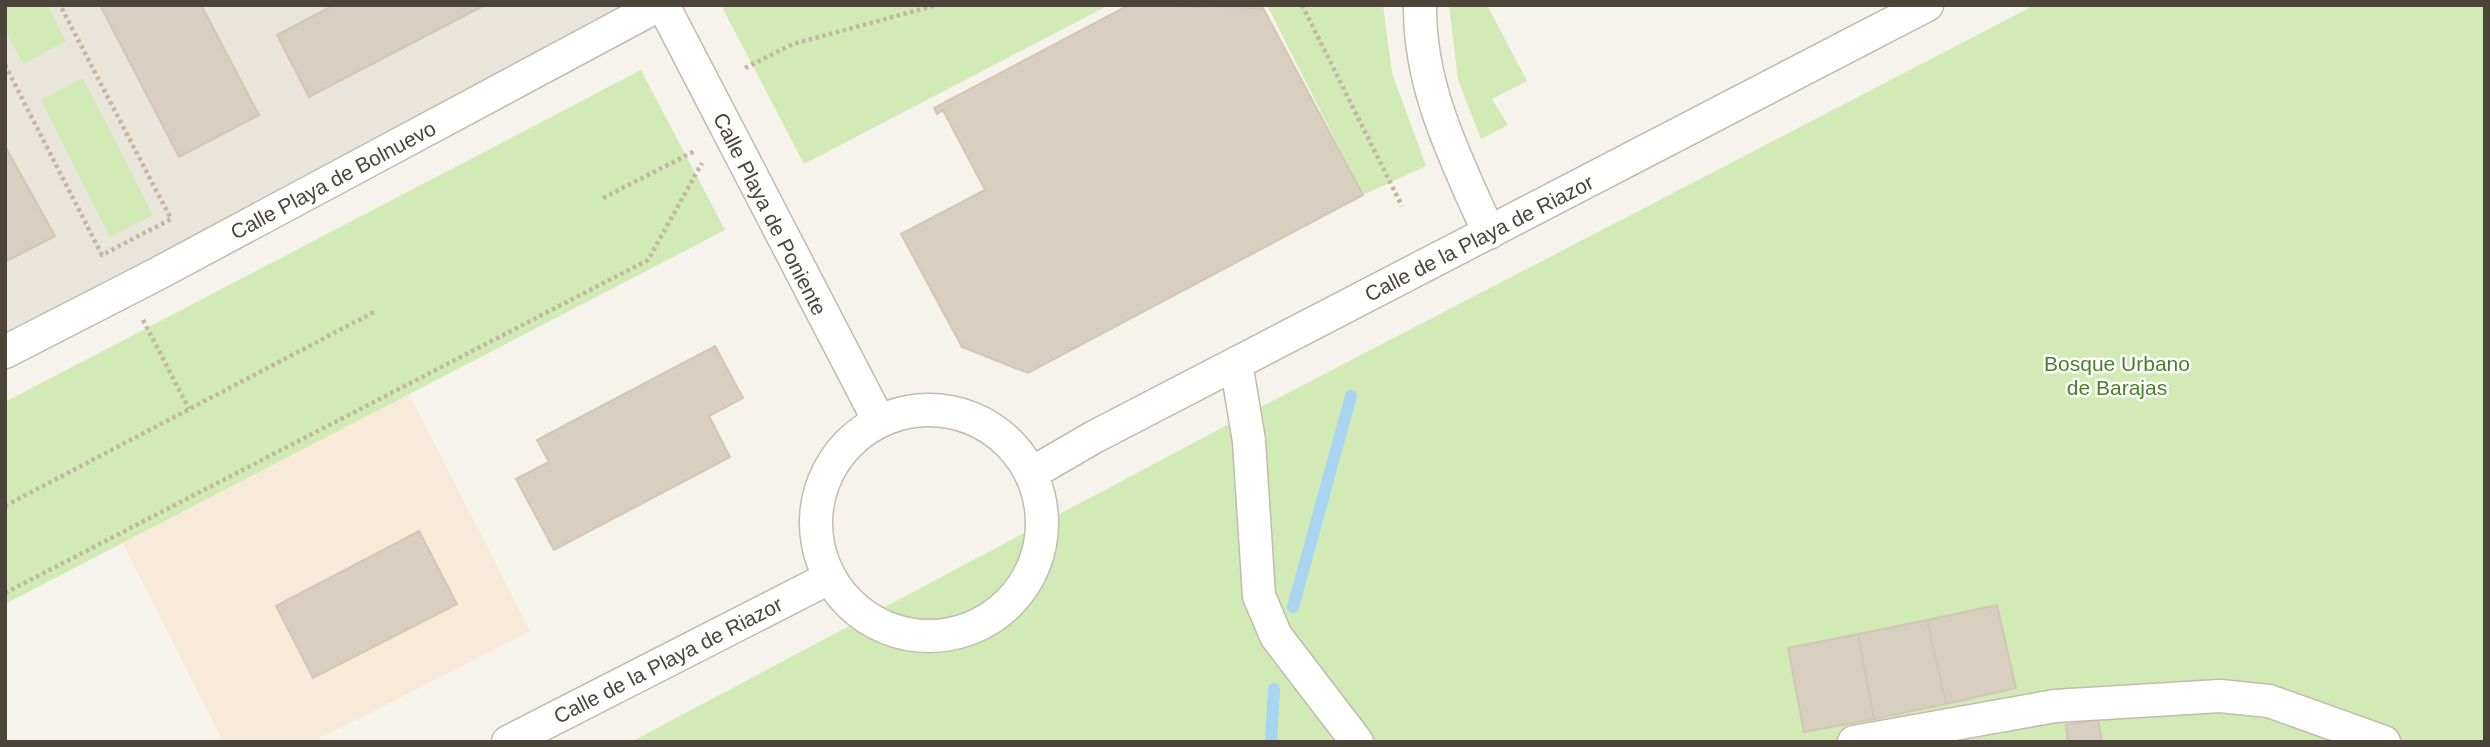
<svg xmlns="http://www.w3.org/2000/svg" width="2490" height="747" font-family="Arial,sans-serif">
<rect width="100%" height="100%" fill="#f6f3ec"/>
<path fill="#eae5da" d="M5 5H631L5 336Z"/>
<path fill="#f7ead8" d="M409 394 530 631 313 742H223L123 543Z"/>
<path fill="#d2eab5" d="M5 5H47L66 41 23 64 5 30Z
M721 5H1109L804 164Z
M1267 5H1383L1392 73 1426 166 1363 195Z
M1449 5H1487L1527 81 1492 99 1508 125 1481 139 1458 80Z
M2035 5H2485V742H631L1261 407Z
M641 70 725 230 5 604V402Z
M83 78 153 215 110 237 41 100Z"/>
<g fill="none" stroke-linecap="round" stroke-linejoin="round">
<path stroke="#a9d4f2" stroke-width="12" d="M1293 607 1351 396
M1271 742 1274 689"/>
</g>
<path fill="#d8cfc1" stroke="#d3c7b4" stroke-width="2" d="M100 5H201L259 115 179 157Z
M334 5H485L309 97 277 35Z
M1129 5 1263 8 1363 195 1028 373 962 347 901 234 985 190 943 110 937 114 934 108Z
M5 146 55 236 5 262Z
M715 346 743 398 709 416 730 457 554 550 516 479 549 462 537 440Z
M419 531 457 604 313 678 276 606Z
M1997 605 2016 688 1946 704 1927 620Z
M1927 620 1946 704 1874 719 1858 634Z
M1858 634 1874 719 1804 732 1788 648Z
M2098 719 2102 742H2068L2066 725Z"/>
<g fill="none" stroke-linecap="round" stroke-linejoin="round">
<g stroke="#c2bbae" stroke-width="35">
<path id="street" d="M663 5 879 421
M1420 5C1419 88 1456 159 1489 233
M5 352 157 274 659 5
M1236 363 1249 441 1259 596 1276 636 1357 742
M816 523a113 113 0 1 1 226 0a113 113 0 1 1-226 0Z
M1032 473 1094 437 1927 5
M508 742 829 578
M1854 742 2055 706 2220 696 2269 701 2384 742"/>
</g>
<path stroke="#c4b79f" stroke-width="4.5" stroke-dasharray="3.5 3.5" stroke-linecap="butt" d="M1302 5 1402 206
M5 65 102 255 171 219 60 5
M745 68 793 44 937 5
M603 198 695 151
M143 320 189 409
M5 506 374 312
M5 593 648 260 702 163"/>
<use href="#street" stroke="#fff" stroke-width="32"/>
</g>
<g text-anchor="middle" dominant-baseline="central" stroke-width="5" stroke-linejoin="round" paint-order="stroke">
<g font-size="21" fill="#4b4439" stroke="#fff">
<text transform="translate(333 180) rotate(-28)">Calle Playa de Bolnuevo</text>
<text transform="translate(770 214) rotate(63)">Calle Playa de Poniente</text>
<text transform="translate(1479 238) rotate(-27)">Calle de la Playa de Riazor</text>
<text transform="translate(668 660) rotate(-27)">Calle de la Playa de Riazor</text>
</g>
<g font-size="21" fill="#4a7f2a" stroke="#fff">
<text x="2117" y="363">Bosque Urbano<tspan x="2117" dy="24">de Barajas</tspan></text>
</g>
</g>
<rect width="2490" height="747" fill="none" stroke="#4b4439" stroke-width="14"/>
</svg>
